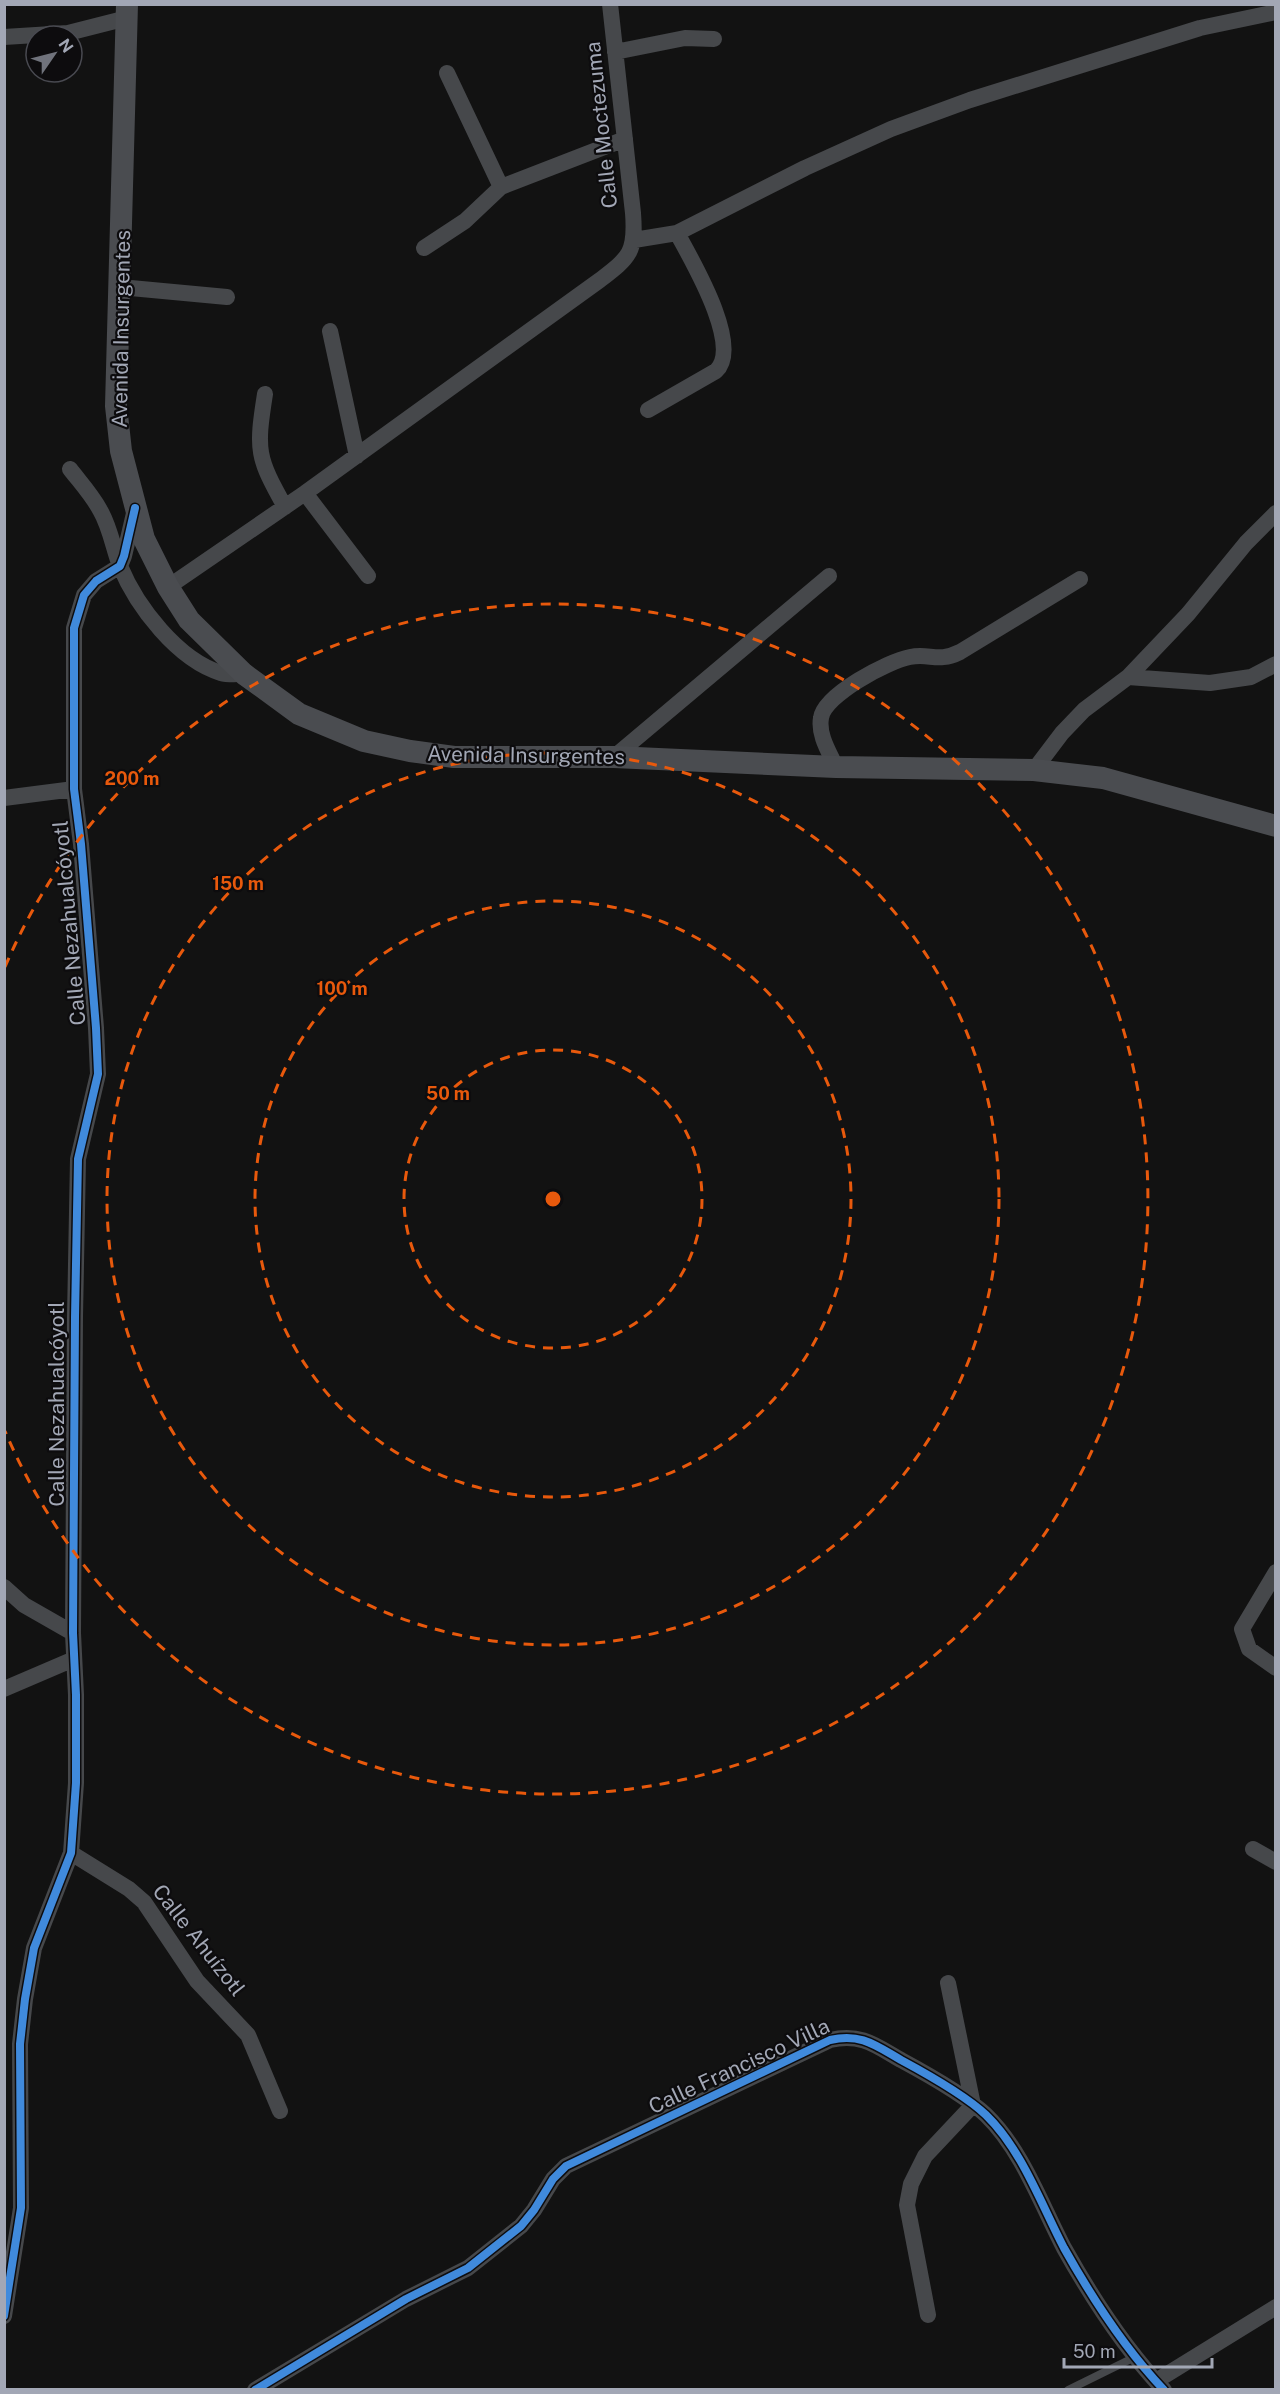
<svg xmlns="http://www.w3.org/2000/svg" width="1280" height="2394" font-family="'Public Sans',sans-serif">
<rect width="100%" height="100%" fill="#121212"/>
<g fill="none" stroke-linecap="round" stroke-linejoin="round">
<path stroke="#46484b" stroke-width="8" d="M1068 2390 1135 2357"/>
<path stroke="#46484b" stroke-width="16" d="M4 37 68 33 127 18
M615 52 685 38 714 39
M447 73 501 187
M634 240 677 233 805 168 891 129 970 100 1200 28 1276 12
M424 248 465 221 501 187 625 139
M120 287 227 297
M330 331 357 456
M265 394C256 451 257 457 285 507
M648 410 716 371C743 346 691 259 677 233
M70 469C80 482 92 495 100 510 110 527 113 547 120 566 137 607 178 660 221 673 228 675 237 674 244 674
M305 493 368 576
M168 587 305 493 600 280C630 257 636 252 633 213L610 4
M1128 677 1210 683 1251 677 1276 664
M614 757 829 576
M836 767C829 752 818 735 821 718 824 695 888 661 910 657 930 653 938 663 960 652L1080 579
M1034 770 1062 733 1084 710 1128 677 1188 614 1246 543 1276 513
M4 798 74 789
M1276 1572 1242 1629 1249 1649 1276 1668
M4 1587 24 1605 73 1633
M4 1689 74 1659
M1253 1849 1276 1862
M71 1853 129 1889 144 1902 197 1981 248 2035 280 2111
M928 2315 907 2205 911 2184 925 2156 973 2105 948 1983
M4 2316 21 2208 20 2044 25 1999 34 1948 71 1853 76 1783V1695L73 1633 75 1317 78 1159 98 1074 96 1028 81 844 74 789V628L84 595 96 581 120 566 124 556 135 509
M1156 2381 1276 2307
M255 2390 406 2299 468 2268 521 2226 534 2210 553 2179 566 2166 830 2040C861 2033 875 2045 901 2060 927 2074 965 2095 986 2115 1022 2150 1041 2204 1064 2248 1092 2298 1124 2348 1164 2390"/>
<path stroke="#4a4c50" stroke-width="22" d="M127 4 116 406 121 451 144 539 168 587 189 620 244 674 299 714 364 741 410 751 454 757H614L836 767 1034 770 1103 778 1276 826"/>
<g stroke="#0d0c0e" stroke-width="11">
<path id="cycleway" d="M4 2316 21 2208 20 2044 25 1999 34 1948 71 1853 76 1783V1695L73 1633 75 1317 78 1159 98 1074 96 1028 81 844 74 789V628L84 595 96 581 120 566 124 556 135 508
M255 2390 406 2299 468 2268 521 2226 534 2210 553 2179 566 2166 830 2040C861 2033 875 2045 901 2060 927 2074 965 2095 986 2115 1022 2150 1041 2204 1064 2248 1092 2298 1124 2348 1164 2390"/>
</g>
<use href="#cycleway" stroke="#408adc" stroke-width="8"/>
</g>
<g fill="none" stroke="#e8590c" stroke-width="3" stroke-dasharray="10 8">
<circle cx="553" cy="1199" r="149"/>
<circle cx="553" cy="1199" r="298"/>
<circle cx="553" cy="1199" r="446"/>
<path d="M5 967A595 595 0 1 1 5 1431"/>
</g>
<g text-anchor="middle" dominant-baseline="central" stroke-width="4.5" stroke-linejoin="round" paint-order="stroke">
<g font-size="21" fill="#a2a7b5" stroke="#0d0c0e">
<text transform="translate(601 125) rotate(-96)">Calle Moctezuma</text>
<text transform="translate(121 329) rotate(-89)">Avenida Insurgentes</text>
<text transform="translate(526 755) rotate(1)">Avenida Insurgentes</text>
<text transform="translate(69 923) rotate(-95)">Calle Nezahualcóyotl</text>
<text transform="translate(56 1404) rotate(-90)">Calle Nezahualcóyotl</text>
<text transform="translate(199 1940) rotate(52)">Calle Ahuízotl</text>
<text transform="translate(739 2066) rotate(-25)">Calle Francisco Villa</text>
</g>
</g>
<circle cx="553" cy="1199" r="9" fill="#e8590c" stroke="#0d0c0e" stroke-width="3"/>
<g font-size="18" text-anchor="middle" font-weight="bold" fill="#e8590c" stroke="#0d0c0e" stroke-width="4.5" stroke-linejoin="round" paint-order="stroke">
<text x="132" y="785">200 m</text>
<text x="238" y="890">150 m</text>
<text x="342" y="995">100 m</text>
<text x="448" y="1100">50 m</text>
</g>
<rect width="1280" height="2394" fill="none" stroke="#a2a7b5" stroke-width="12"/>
<g transform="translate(54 54) rotate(55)"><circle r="28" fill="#0d0c0e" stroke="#494a51" stroke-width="1.5"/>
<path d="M0-4.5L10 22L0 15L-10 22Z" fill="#70737c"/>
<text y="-9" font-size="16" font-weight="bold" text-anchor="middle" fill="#a2a7b5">N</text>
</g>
<path d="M1064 2358v9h148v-9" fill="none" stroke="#a2a7b5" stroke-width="3"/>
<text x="1073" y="2358" font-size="18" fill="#a2a7b5" stroke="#0d0c0e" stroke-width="4.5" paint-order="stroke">50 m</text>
</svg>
